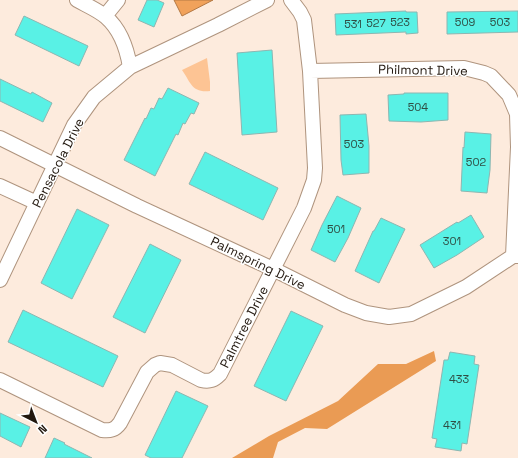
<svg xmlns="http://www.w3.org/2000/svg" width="518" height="458" font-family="'Space Grotesk',sans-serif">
<rect width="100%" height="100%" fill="#fdebdd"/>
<path fill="#fdc494" d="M207 58 210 82V91C192 93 191 83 182 70Z"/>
<path fill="#ea9b54" d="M434 351 436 361 327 429 305 428 278 442 273 458H232L269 436 338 401 378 364H406Z"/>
<path fill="#f1a25b" stroke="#b37844" d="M174 0H213L182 16Z"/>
<path fill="#59f1e5" stroke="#8db6b1" d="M147 0H157L164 3 154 27 138 20Z
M406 11V12H417L418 33 406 34V32L336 35 335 14Z
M518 11V32L447 34V12Z
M24 16 88 46 79 66 15 35Z
M272 50 277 132 242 135 237 53Z
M0 79 31 94 32 92 52 103 43 122 0 101Z
M168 88 199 103 194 114 191 113 185 124 183 123 178 135 176 134 155 176 124 160 145 118 146 119 151 108 154 109 159 98 162 99Z
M404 93H448V120L421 122 389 121 388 95 404 94Z
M366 114 369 146V173L343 175 341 160 340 115Z
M465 132 491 134 490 170 487 193 461 191 463 147 464 148Z
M205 152 278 188 263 220 189 184Z
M337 196 361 208 348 238 335 262 311 250 322 225Z
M77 209 109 225 72 299 41 283Z
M471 215 484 237 457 255 434 268 420 245 457 222 458 223Z
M381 218 405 229 379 283 355 271 373 231H374Z
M150 244 181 260 145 333 113 317Z
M23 310 118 356 103 387 8 342Z
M291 311 323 326 286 401 254 386Z
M450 352 475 356 474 364 479 365 467 444 462 443 461 451 435 447 437 439 432 438 444 360H448Z
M176 391 208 406 182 458H151L145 455Z
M0 413 30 427 21 447 0 436Z
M54 438 65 443 64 444 92 458H45Z"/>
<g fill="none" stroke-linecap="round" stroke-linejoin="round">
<g stroke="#af947e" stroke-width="16">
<path id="street" d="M77 0C86 5 98 10 106 17 121 30 127 49 130 67
M105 16 118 0
M310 71 464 68 484 73 491 76 509 95 517 114 518 147 513 256
M0 138 137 206 273 269 345 305 366 313 389 317 411 314 466 287 513 256H518
M0 186 37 203
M0 280 74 125 94 97 130 67 218 25 267 0
M0 380 102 430C110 431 115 430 120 423L147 372 155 365 160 363 172 365 201 380C210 382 214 380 220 374L304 208 314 180 315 168 310 71 304 20 300 12 291 0"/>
</g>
<use href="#street" stroke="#fff" stroke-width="14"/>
</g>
<g text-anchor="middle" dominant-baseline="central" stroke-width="3" stroke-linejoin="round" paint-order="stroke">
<g font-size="11" fill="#2f4e44">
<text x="400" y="22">523</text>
<text x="465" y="22">509</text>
<text x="500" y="22">503</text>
<text x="376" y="23">527</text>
<text x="353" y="24">531</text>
<text x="418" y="107">504</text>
<text x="354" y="144">503</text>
<text x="476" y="162">502</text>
<text x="336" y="229">501</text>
<text x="452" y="241">301</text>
<text x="459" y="379">433</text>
<text x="452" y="425">431</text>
</g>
<g font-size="13" fill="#21170e" stroke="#fff">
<text transform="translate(423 70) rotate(1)">Philmont Drive</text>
<text transform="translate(58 163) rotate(-63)">Pensacola Drive</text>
<text transform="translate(258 263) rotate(26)">Palmspring Drive</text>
<text transform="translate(244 327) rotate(-63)">Palmtree Drive</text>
</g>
</g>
<g transform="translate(36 422) rotate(138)" stroke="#ffffff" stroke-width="3" paint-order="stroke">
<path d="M0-3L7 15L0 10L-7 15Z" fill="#21170e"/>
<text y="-6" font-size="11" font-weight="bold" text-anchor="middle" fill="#21170e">N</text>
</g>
</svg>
